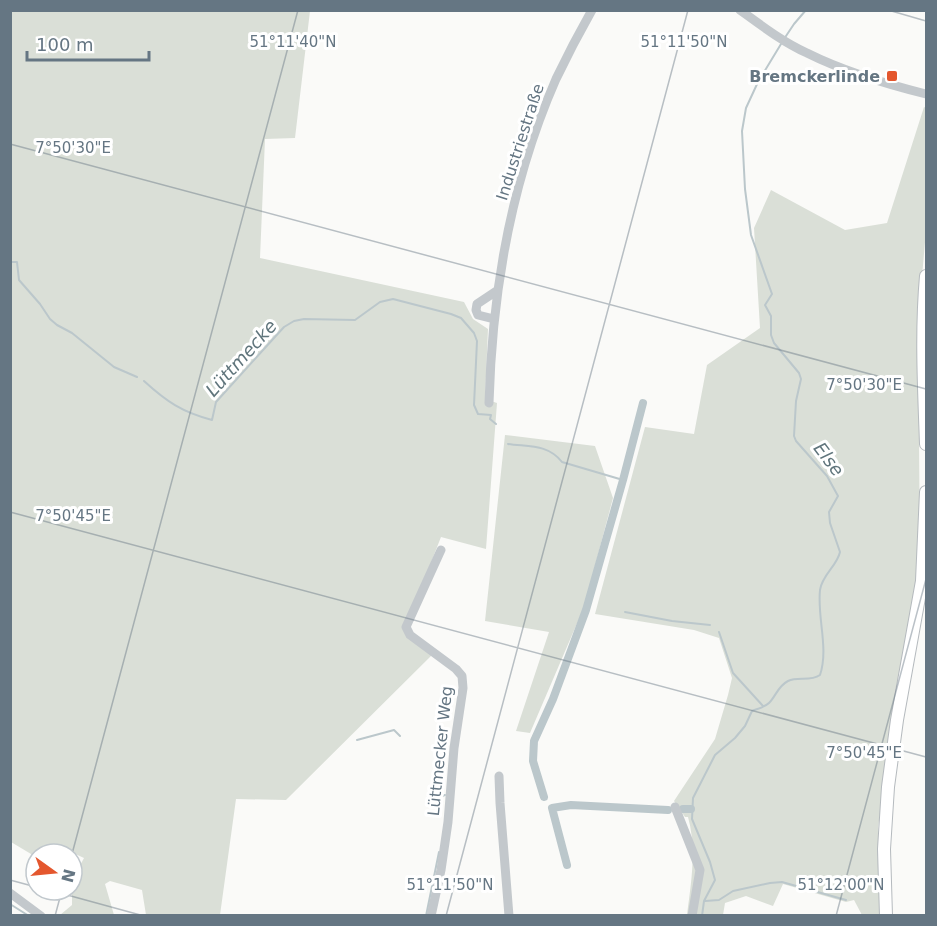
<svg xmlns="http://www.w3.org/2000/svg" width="937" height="926" font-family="'DejaVu Sans',sans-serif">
<rect width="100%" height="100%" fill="#fafaf8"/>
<path fill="#dadfd7" d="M11 11H310L295 138 265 139 260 258 464 302 473 319 488 329 485 399 497 403 486 549 441 537 404 631 433 654 286 800 236 799 220 915H146L142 890 110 881 105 884 114 915H60L72 905V881L84 858 56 845 51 854H36V857L11 842Z
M924 107 926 108V231L918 322 920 556 878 827 880 915H862L854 900 846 902 783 884 773 906 746 896 725 903 723 915H687C691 883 697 849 688 817H685L674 801 715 739 728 695 732 678 719 638 694 630 595 614 645 427 694 434 707 365 760 328 754 228 771 190 845 230 887 223Z
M505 435 595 446 613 498 584 607 530 733 516 731 549 632 485 621Z"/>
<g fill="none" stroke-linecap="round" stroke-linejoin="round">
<path stroke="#bbc7cb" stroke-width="2" d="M784 39 794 24 806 10
M10 262H17L19 280 40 304 50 319 57 325 72 333 114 367 137 377
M144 381C167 402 182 412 212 420L216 402 284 327 294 321 304 319 355 320 380 302 393 299 451 314 461 318 474 333 477 341 474 405 478 414 491 415 490 419 496 424
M508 444C529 447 548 444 562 462L623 480
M625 612 672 621 710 625
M719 632 733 673 763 706
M357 740 394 730 400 736
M442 796 445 795
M705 901 719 900 733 891 770 883 782 882 846 900
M10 904 29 916
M426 916 439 852
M702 916 704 901 715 880 710 862 692 819 693 798 715 755 735 738 745 726 752 711C757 709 765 707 769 703 776 696 778 686 788 681 798 676 810 682 820 675 829 648 817 618 820 590 822 575 837 566 840 552L830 523 829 512 838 496 827 476 796 441 794 436 796 401 801 379 799 373 774 343 771 335V316L765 305 772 294 751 235 745 189 742 131 746 108 758 82 781 44"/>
<path stroke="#bbc7cb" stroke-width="8" d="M544 797 533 761 534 741 553 699 586 610 623 480 643 403
M683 809H691
M567 865 552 808 571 805 668 810"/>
<g stroke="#b5babe" stroke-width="14">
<path id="major" d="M926 276C921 332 924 388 926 444
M886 916 884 849 888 787 897 720 922 581 926 492"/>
</g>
<path stroke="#c3c8cc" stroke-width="9" d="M740 10C762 26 783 42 807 53 845 72 886 84 926 94
M494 319 478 315 476 310 477 304 498 290
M489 403C492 293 511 181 556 79 567 56 579 33 592 10
M499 776 500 803 509 916
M675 807 700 870 692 916
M10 893 41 916
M431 916 441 870 448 822 454 748 463 688 462 676 456 669 410 635 406 627 441 550"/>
<use href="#major" stroke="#fff" stroke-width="12"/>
</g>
<path fill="none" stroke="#657683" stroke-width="1.5" stroke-opacity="0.45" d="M888 10 926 21M10 144 926 389M10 512 926 757M72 854 298 10M10 880 36 887M49 890 144 916M55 916 62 890M446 916 688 10M836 916 926 579"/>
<rect fill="#e4572e" stroke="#fff" stroke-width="2" x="886" y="70" width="12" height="12" rx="3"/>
<g text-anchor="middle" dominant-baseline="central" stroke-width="6" stroke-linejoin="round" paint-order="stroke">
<g font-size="16" font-weight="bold" fill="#657683" stroke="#fff" text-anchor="end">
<text x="880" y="76">Bremckerlinde</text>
</g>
<g font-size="16" fill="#657683" stroke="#fff">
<text transform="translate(520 142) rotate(-72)">Industriestraße</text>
<text transform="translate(440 751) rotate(-84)">Lüttmecker Weg</text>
</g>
<g font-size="18" font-style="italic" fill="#60757c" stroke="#fff">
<text transform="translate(241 358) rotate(-48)">Lüttmecke</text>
<text transform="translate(829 459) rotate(53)">Else</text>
</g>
</g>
<g font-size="15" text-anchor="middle" fill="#657683" stroke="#fff" stroke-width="6" stroke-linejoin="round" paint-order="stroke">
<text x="684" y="47">51°11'50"N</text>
<text x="293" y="47">51°11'40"N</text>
<text x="73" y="153">7°50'30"E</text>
<text x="864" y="390">7°50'30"E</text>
<text x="73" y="521">7°50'45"E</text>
<text x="864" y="758">7°50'45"E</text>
<text x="450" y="890">51°11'50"N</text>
<text x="841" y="890">51°12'00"N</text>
</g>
<rect width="937" height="926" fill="none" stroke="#657683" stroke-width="24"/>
<g transform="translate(54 872) rotate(105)"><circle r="28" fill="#ffffff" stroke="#c1c8cd" stroke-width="1.5"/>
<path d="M0-4.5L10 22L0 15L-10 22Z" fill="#e4572e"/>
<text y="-9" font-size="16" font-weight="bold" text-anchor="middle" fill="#657683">N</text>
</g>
<path d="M27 51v9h122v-9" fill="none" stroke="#657683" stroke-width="3"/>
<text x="36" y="51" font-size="18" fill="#657683" stroke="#ffffff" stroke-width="4.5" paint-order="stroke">100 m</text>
</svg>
